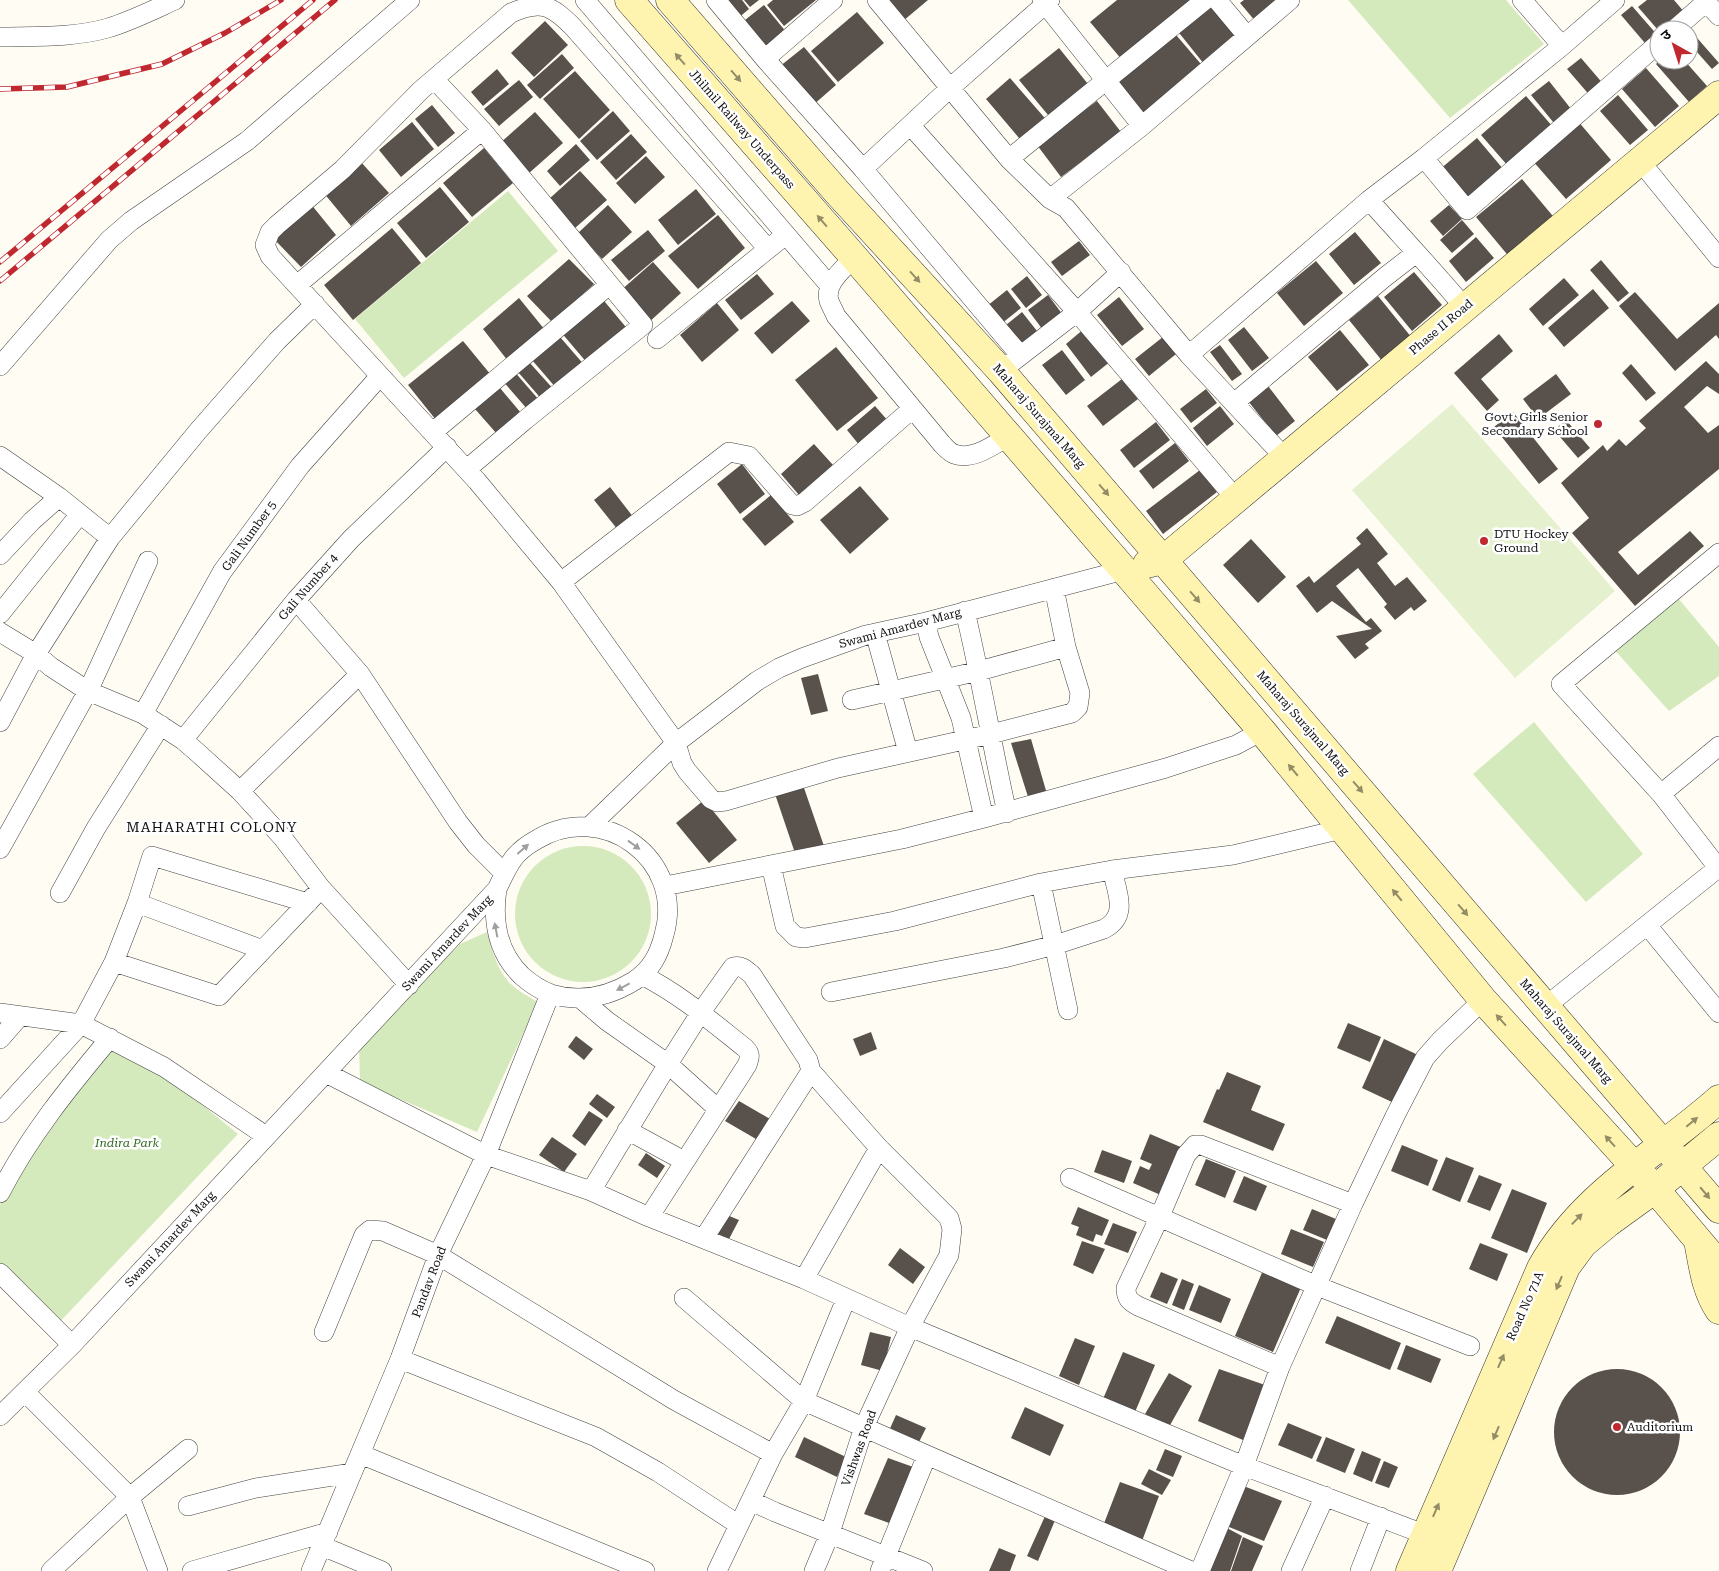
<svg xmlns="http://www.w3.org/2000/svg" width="1719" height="1571" font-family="'Roboto Serif','Noto Sans Devanagari',serif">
<rect width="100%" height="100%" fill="#fffcf3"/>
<path fill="#d4eabc" d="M1348 0H1506L1544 44 1450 118Z
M508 191 558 251 404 378 355 319Z
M1678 598 1719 647V676L1669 711 1612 647Z
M1534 722 1643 854 1586 902 1473 774Z
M515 914a68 68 0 1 1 136 0a68 68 0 1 1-136 0Z
M487 932C492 946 495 964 504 976 511 987 526 995 538 1002L477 1132 360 1082 359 1043 460 944Z
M105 1047 162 1072 238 1134 53 1329 0 1280V1205L7 1190Z"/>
<path fill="#e5f1ce" d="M1452 404 1615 591 1515 678 1352 490Z"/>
<path fill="#59514c" d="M721 0H742L749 9 737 19Z
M744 0H759L750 7Z
M773 0H816L784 26 767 5Z
M886 0H928L903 21Z
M1117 0H1195L1123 61 1090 22Z
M1244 0H1281L1256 22 1240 3Z
M1647 0H1674L1685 13 1665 30H1658L1638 7Z
M1208 3 1237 38 1204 64 1176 29Z
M764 5 787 33 764 52 740 24Z
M1632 6 1659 37 1650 49 1621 15Z
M857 12 884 43 838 82 811 51Z
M545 21 568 45 534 77 511 53Z
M1171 29 1206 70 1144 122 1110 81Z
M1691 31 1719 63 1712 69 1689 43V32Z
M804 47 836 85 812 106 779 67Z
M1059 48 1092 89 1053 121 1019 80Z
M562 54 574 68 540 99 527 85Z
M1581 58 1605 86 1592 98 1567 69Z
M1660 60H1684L1707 86 1689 102 1656 64Z
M1646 68 1679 106 1655 127 1622 89Z
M497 69 509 84 483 106 471 92Z
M575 71 610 110 579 139 543 99Z
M1010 78 1050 124 1025 145 986 99Z
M519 80 533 97 499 126 484 109Z
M1549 81 1575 114 1558 128 1531 95Z
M1618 95 1648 130 1630 145 1600 111Z
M1526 96 1553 127 1508 166 1481 135Z
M1097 101 1121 132 1061 177 1037 145Z
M432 105 455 133 438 147 415 119Z
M613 111 630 131 597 160 580 141Z
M535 112 563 143 528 174 500 143Z
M1577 120 1611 160 1566 199 1532 160Z
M412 122 434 149 401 177 379 150Z
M631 134 647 152 616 180 600 162Z
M1477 138 1504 170 1466 201 1439 170Z
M576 144 590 160 560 186 547 171Z
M484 148 513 183 472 217 443 183Z
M646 156 665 177 635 204 616 183Z
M360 161 389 193 351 226 323 192Z
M580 171 607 200 575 228 549 199Z
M1522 179 1557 221 1511 259 1476 217Z
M440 187 469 222 426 258 397 223Z
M696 189 716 214 678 245 658 220Z
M310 203 336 235 301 267 272 237Z
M608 205 632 232 602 259 578 233Z
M1449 205 1462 219 1443 236 1430 221Z
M718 215 745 248 698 289 668 256Z
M1462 220 1474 234 1452 253 1440 240Z
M392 228 421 263 353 320 324 285Z
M648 230 665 251 629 281 611 260Z
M1355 232 1381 263 1354 285 1329 254Z
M1476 237 1494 258 1466 282 1449 261Z
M1079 241 1090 255 1062 276 1051 262Z
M569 259 594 284 552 322 527 296Z
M1601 260 1629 293 1618 302 1590 270Z
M1316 261 1343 293 1304 326 1277 293Z
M653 262 681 293 647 324 619 292Z
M1414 272 1442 305 1412 331 1384 297Z
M757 274 774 294 741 320 725 300Z
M1027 276 1042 295 1026 308 1011 289Z
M1564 278 1579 295 1543 326 1529 309Z
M1593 289 1609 308 1564 347 1548 328Z
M1007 290 1021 308 1001 324 987 306Z
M1635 292 1677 339 1719 303V339L1716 335 1675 371 1619 306Z
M1048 295 1063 315 1043 330 1028 310Z
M600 296 630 332 588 364 560 331Z
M1378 296 1412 338 1383 362 1349 320Z
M1119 297 1144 329 1122 346 1097 315Z
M519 298 545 330 508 361 483 329Z
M792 301 810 321 772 354 754 333Z
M717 303 739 330 702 362 680 335Z
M1022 312 1037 331 1020 344 1006 325Z
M1244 327 1269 358 1252 371 1228 340Z
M1085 328 1111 361 1091 377 1066 344Z
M1340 330 1369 365 1337 391 1308 357Z
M1168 333 1181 350 1149 376 1135 359Z
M1499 334 1513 351 1481 379 1499 400 1487 411 1454 373Z
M560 337 586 367 557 389 532 360Z
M463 341 491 375 436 420 408 385Z
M1220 345 1242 374 1232 381 1210 352Z
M836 347 878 398 837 431 795 380Z
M1062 350 1085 380 1066 395 1042 365Z
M1706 361 1719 374V394L1707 386 1684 407 1708 433 1719 425V469L1618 552 1638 575 1690 531 1704 546 1635 606 1572 533 1589 518 1561 483 1603 445 1607 451 1619 439 1626 446 1646 428 1639 421Z
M529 362 556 392 544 402 518 372Z
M1631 364 1656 393 1646 401 1622 373Z
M513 370 539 400 528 410 502 380Z
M1556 374 1571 394 1538 419 1523 399Z
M1122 379 1138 399 1103 426 1087 406Z
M1268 386 1295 421 1276 436 1248 401Z
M500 388 521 413 497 434 475 409Z
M1206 389 1217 403 1191 423 1180 409Z
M875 406 889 422 860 446 847 430Z
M1220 406 1234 424 1207 446 1193 428Z
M1513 412 1558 469 1539 484 1494 427Z
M1566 420 1590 448 1578 458 1554 430Z
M1156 422 1170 440 1134 468 1120 450Z
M1175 443 1189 461 1153 489 1139 471Z
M814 444 833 465 799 495 781 474Z
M742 464 765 494 740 514 717 484Z
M1200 470 1217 492 1163 534 1146 511Z
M860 486 889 519 850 554 820 520Z
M610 487 634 518 618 530 594 500Z
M771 495 794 522 765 546 742 519Z
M1367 528 1388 554 1377 563 1395 586 1407 577 1427 601 1414 611 1411 607 1395 620 1384 607 1387 604 1358 568 1336 586 1366 622 1371 618 1382 631 1365 644 1369 648 1355 659 1336 636 1372 629 1332 601 1317 613 1296 586 1309 576 1314 583 1361 544 1356 538Z
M1251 539 1286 577 1258 603 1223 565Z
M818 674 828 711 811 715 801 678Z
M1031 739 1047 794 1029 800 1011 743Z
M803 785 825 849 796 856 775 794Z
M704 800 737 840 709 863 676 823Z
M1348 1023 1381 1037 1370 1062 1337 1048Z
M871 1032 877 1049 860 1056 853 1039Z
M576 1036 593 1049 584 1060 568 1047Z
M1384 1039 1416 1054 1394 1103 1362 1088Z
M1227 1072 1261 1086 1251 1110 1285 1124 1273 1151 1203 1122 1217 1089 1219 1090Z
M597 1094 615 1107 607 1118 589 1104Z
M739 1101 770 1119 756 1139 725 1121Z
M589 1111 603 1120 585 1146 572 1136Z
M1150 1134 1183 1148 1163 1196 1133 1183 1140 1166 1149 1170 1152 1164 1140 1159Z
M552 1137 577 1154 564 1172 539 1155Z
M1402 1145 1438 1160 1428 1186 1391 1171Z
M1102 1150 1132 1161 1124 1183 1094 1172Z
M646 1153 665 1166 657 1178 638 1165Z
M1446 1157 1474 1168 1460 1202 1432 1190Z
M1206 1159 1236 1171 1225 1198 1195 1185Z
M1479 1175 1502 1184 1490 1211 1467 1202Z
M1244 1176 1267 1186 1256 1211 1233 1202Z
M1512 1189 1547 1203 1527 1253 1491 1238Z
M1078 1207 1109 1220 1102 1236 1096 1234 1093 1242 1076 1235 1079 1227 1071 1224Z
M1312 1209 1336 1219 1327 1240 1303 1230Z
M722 1213 739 1220 729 1239 711 1232Z
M1113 1223 1137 1232 1128 1253 1104 1244Z
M1291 1229 1324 1242 1313 1267 1281 1254Z
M1082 1241 1105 1249 1093 1274 1073 1265Z
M1480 1243 1508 1254 1497 1281 1469 1269Z
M900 1248 925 1267 913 1284 888 1265Z
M1264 1268 1302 1285 1273 1352 1235 1336Z
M1161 1272 1178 1279 1167 1304 1150 1297Z
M1182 1279 1194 1284 1184 1310 1172 1305Z
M1199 1285 1231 1299 1221 1323 1189 1310Z
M1337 1316 1401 1343 1390 1370 1325 1343Z
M870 1332 891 1337 883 1371 861 1365Z
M1075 1338 1095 1346 1079 1385 1059 1376Z
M1406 1345 1441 1359 1431 1383 1397 1369Z
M1123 1352 1155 1365 1135 1412 1103 1399Z
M1554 1432a63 63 0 1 1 126 0a63 63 0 1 1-126 0Z
M1219 1369 1265 1385 1243 1440 1198 1421Z
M1169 1373 1192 1386 1169 1427 1145 1414Z
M1025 1407 1064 1425 1050 1456 1011 1438Z
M896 1415 926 1428 917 1446 888 1433Z
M1288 1423 1322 1437 1312 1459 1278 1445Z
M804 1437 846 1457 837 1477 795 1457Z
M1326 1437 1355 1449 1345 1473 1316 1461Z
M1165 1449 1182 1456 1173 1477 1156 1470Z
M1362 1451 1381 1459 1372 1482 1353 1474Z
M888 1458 916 1468 892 1524 864 1514Z
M1384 1461 1398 1467 1389 1488 1375 1483Z
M1149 1469 1171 1480 1162 1495 1141 1484Z
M1120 1482 1159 1496 1142 1541 1103 1526Z
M1241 1485 1282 1501 1264 1541 1224 1525Z
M1046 1514 1056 1518 1038 1561 1027 1556Z
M1225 1527 1242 1536 1230 1571H1206Z
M1243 1537 1263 1546 1252 1571H1231Z
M999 1548 1016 1555 1010 1571H989Z"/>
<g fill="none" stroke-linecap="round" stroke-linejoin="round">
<g stroke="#434343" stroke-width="20">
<path id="street" d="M585 0 830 286
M716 0 765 59 863 169 1020 355
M877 0 1009 159 1050 199 1066 208 1189 355 1285 458
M1042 0 1142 126
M1217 0 1247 36
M1522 0 1562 46
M1704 0 1719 16
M1674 30 1706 2
M0 37C35 36 73 38 108 28 131 21 153 10 175 0
M765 59 833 0
M434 79 482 130 643 325 525 420 467 469
M911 126 1077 312 1236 499
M1424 158 1467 210 1659 43
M1009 159 1205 0
M1640 161 1719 258
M863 169 950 88 1050 0
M1050 199 1142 126 1290 0
M1369 200C1401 236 1434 271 1465 308
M768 249 573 27C551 5 541 0 511 13L421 90 342 170 277 225 270 232 265 245 270 256 477 481 561 582 676 743 682 763 687 771 711 799 717 802 726 801 838 768 991 734 1072 713 1078 707 1080 693 1066 647 1054 588
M854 257C844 269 824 283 829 301 831 306 834 311 836 316L942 444C946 448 949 452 954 454 973 461 993 445 1009 436
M297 285 482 130
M657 339 778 241
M1189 355 1369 200 1424 158 1562 46 1615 0
M1011 363 1077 312 1121 272
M0 366 109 240 131 221 247 141 410 0
M1234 403 1385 277 1416 253
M433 432 609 285
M0 456 59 497
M1719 553 1561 684 1661 794 1719 869
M0 555 32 521 59 497 110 538
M561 582 729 452 749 456 792 505 797 506 805 502 912 409
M296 600 360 674 458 822 476 845 504 873
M965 611C981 678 992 746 1007 813
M0 614 80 514
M926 622 929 637 961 718 984 818 1166 768 1236 745 1262 731
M0 632 36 654 51 667 88 691 143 714 183 740 198 753 240 791 282 837 321 888 409 985
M875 633 908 752
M852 700 979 671 1066 647
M143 714 222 572 300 466 380 376
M0 722 36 654 110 538 198 431 277 341 315 304
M183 740 296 600 351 539 447 447
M240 791 360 674
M1661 794 1719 746
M590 826 676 743 757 681 779 668 802 658 866 635 926 622 1124 570
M0 849 88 691 148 561
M771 865 785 926 796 937 805 938 895 921 1041 883 1112 870 1233 855 1342 829
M1041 883 1068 1010
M665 886 902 839 984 818
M60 893 96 828 161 725
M137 903 263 950
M1647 925 1719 1013
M114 962 219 996 314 896
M642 975C681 995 711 1021 745 1048 751 1054 750 1057 747 1065L649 1217
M831 992 1004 958 1055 945 1104 929C1129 916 1117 892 1112 870
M581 999 607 1021 668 1064 718 1109
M1546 1006 1718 868
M0 1013 81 1024 164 1067 266 1136
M0 1039 20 1016
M326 1073 486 1155 591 1191 649 1217 804 1279 910 1327 1244 1466 1437 1539
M0 1113 81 1024 114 962 137 903 152 856 308 903
M627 1130 684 1161
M1070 1178 1317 1286 1470 1346
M591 1191 668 1064 701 1012 733 967C742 965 746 970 752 975L808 1060 811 1071 879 1148 949 1218 952 1229 949 1255 910 1327 864 1427 830 1533 814 1571
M0 1193C29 1136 69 1087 110 1038
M704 1238 811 1071
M0 1273 72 1345
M804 1279 879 1148
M684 1298 804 1401 1191 1571
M324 1332 364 1235 370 1230 383 1231 438 1255 674 1400 773 1454
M400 1359 596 1437 658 1472 739 1525
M1280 1367 1138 1306C1129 1301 1126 1298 1126 1288L1160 1216 1186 1155 1195 1145H1201L1353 1204
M25 1392 130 1497 158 1571
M0 1416 72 1345 497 889C502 879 506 869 513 859 519 851 527 845 536 840 602 799 686 859 664 935 659 955 651 970 634 981 608 997 581 1003 551 994 540 990 530 983 522 976 497 952 492 922 497 889
M360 1454 645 1571
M751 1501 775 1512 923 1571
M188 1506 256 1488 352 1473
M322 1546 382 1571
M51 1571 130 1497 188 1449
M192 1571 328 1532
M311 1571 400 1359 438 1255 486 1155 550 994
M717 1571 773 1454 804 1401 846 1299
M880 1571 927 1455
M1200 1571 1244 1466 1280 1367 1353 1204 1396 1114 1425 1058 1440 1041 1483 1000
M1291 1571 1325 1496
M1360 1571 1381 1517"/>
</g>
<g stroke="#323232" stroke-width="29">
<path id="secondary" d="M629 0 854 257 1124 570 1262 731 1483 1000 1655 1189 1719 1265
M670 0 837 192 1001 371 1719 1209
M1147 564 1163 560 1719 95
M1698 1241C1703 1266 1705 1289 1719 1310
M1410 1571 1541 1268C1581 1195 1658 1153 1719 1099
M1437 1571 1566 1267 1583 1244 1608 1223 1655 1189 1719 1136"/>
</g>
<use href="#street" stroke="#fff" stroke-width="19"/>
<use href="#secondary" stroke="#fef4af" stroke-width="28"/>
<g stroke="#c02830" stroke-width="5.5">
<path id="rail" d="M0 89 67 87 162 64 225 33 281 0
M0 262 313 0
M0 281 335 0"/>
</g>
<use href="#rail" stroke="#fff" stroke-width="4" stroke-dasharray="11" stroke-linecap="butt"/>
</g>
<defs><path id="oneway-solid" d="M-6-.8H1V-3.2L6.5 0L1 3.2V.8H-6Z" transform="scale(1.25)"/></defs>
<g fill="#938d67">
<use href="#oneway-solid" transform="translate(680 59) rotate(-131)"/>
<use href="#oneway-solid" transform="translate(736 76) rotate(49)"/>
<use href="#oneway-solid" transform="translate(822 221) rotate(-131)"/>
<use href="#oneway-solid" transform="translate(915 277) rotate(48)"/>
<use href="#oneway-solid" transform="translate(1104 490) rotate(49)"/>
<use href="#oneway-solid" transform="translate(1195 597) rotate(49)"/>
<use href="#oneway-solid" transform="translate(1293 770) rotate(-130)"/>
<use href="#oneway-solid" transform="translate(1358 787) rotate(49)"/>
<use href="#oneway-solid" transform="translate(1397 895) rotate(-130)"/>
<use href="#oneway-solid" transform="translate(1463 910) rotate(49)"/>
<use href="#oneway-solid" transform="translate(1501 1020) rotate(-132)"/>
<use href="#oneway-solid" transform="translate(1692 1122) rotate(-40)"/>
<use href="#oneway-solid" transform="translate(1610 1141) rotate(-132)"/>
<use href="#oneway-solid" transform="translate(1705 1193) rotate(50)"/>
<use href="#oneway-solid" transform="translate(1577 1219) rotate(-46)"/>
<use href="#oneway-solid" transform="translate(1559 1283) rotate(113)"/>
<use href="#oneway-solid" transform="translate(1501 1361) rotate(-66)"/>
<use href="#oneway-solid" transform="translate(1496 1433) rotate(113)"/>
<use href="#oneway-solid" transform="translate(1436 1510) rotate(-66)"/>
</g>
<g fill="#9f9f9f">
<use href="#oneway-solid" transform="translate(634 845) rotate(36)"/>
<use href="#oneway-solid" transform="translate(523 849) rotate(-41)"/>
<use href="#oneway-solid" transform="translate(496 930) rotate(-101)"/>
<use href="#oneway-solid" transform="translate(623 987) rotate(152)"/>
</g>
<g fill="#c02830" stroke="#fff" stroke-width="2">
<circle cx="1598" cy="424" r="5"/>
<circle cx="1484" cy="541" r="5"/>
<circle cx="1617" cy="1427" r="5"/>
</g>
<g text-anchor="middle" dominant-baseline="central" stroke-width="5" stroke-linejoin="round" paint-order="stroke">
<g font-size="12" fill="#101010" stroke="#fff">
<text transform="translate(742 129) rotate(49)">Jhilmil Railway Underpass</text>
<text transform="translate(1441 327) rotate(-40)">Phase II Road</text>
<text transform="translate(1039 416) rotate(49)">Maharaj Surajmal Marg</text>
<text transform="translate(249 536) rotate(-54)">Gali Number 5</text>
<text transform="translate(308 587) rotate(-49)">Gali Number 4</text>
<text transform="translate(900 628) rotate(-15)">Swami Amardev Marg</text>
<text transform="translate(1303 723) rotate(49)">Maharaj Surajmal Marg</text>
<text transform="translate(447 943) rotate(-47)">Swami Amardev Marg</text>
<text transform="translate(1566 1031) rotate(49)">Maharaj Surajmal Marg</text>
<text transform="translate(170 1239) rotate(-47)">Swami Amardev Marg</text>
<text transform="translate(429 1282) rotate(-69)">Pandav Road</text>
<text transform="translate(1525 1306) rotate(-66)">Road No 71A</text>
<text transform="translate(859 1448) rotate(-70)">Vishwas Road</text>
</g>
<g font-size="12" fill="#101010" stroke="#fff" text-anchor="start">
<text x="1588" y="417" text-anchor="end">Govt. Girls Senior<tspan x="1588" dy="14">Secondary School</tspan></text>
<text x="1494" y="534">DTU Hockey<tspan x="1494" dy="14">Ground</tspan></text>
<text x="1627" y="1427">Auditorium</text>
</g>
<g font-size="12" font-style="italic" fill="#2f6820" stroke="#fff">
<text x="127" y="1143">Indira Park</text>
</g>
<g font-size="14" letter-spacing="1" fill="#101010" stroke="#fff">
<text x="212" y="827">MAHARATHI COLONY</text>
</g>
</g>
<g transform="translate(1674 45) rotate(321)"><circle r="24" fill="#ffffff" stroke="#9f9f9f"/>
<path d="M0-4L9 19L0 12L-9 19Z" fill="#c02830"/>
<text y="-8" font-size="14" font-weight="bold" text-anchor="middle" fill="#101010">उ</text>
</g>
</svg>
